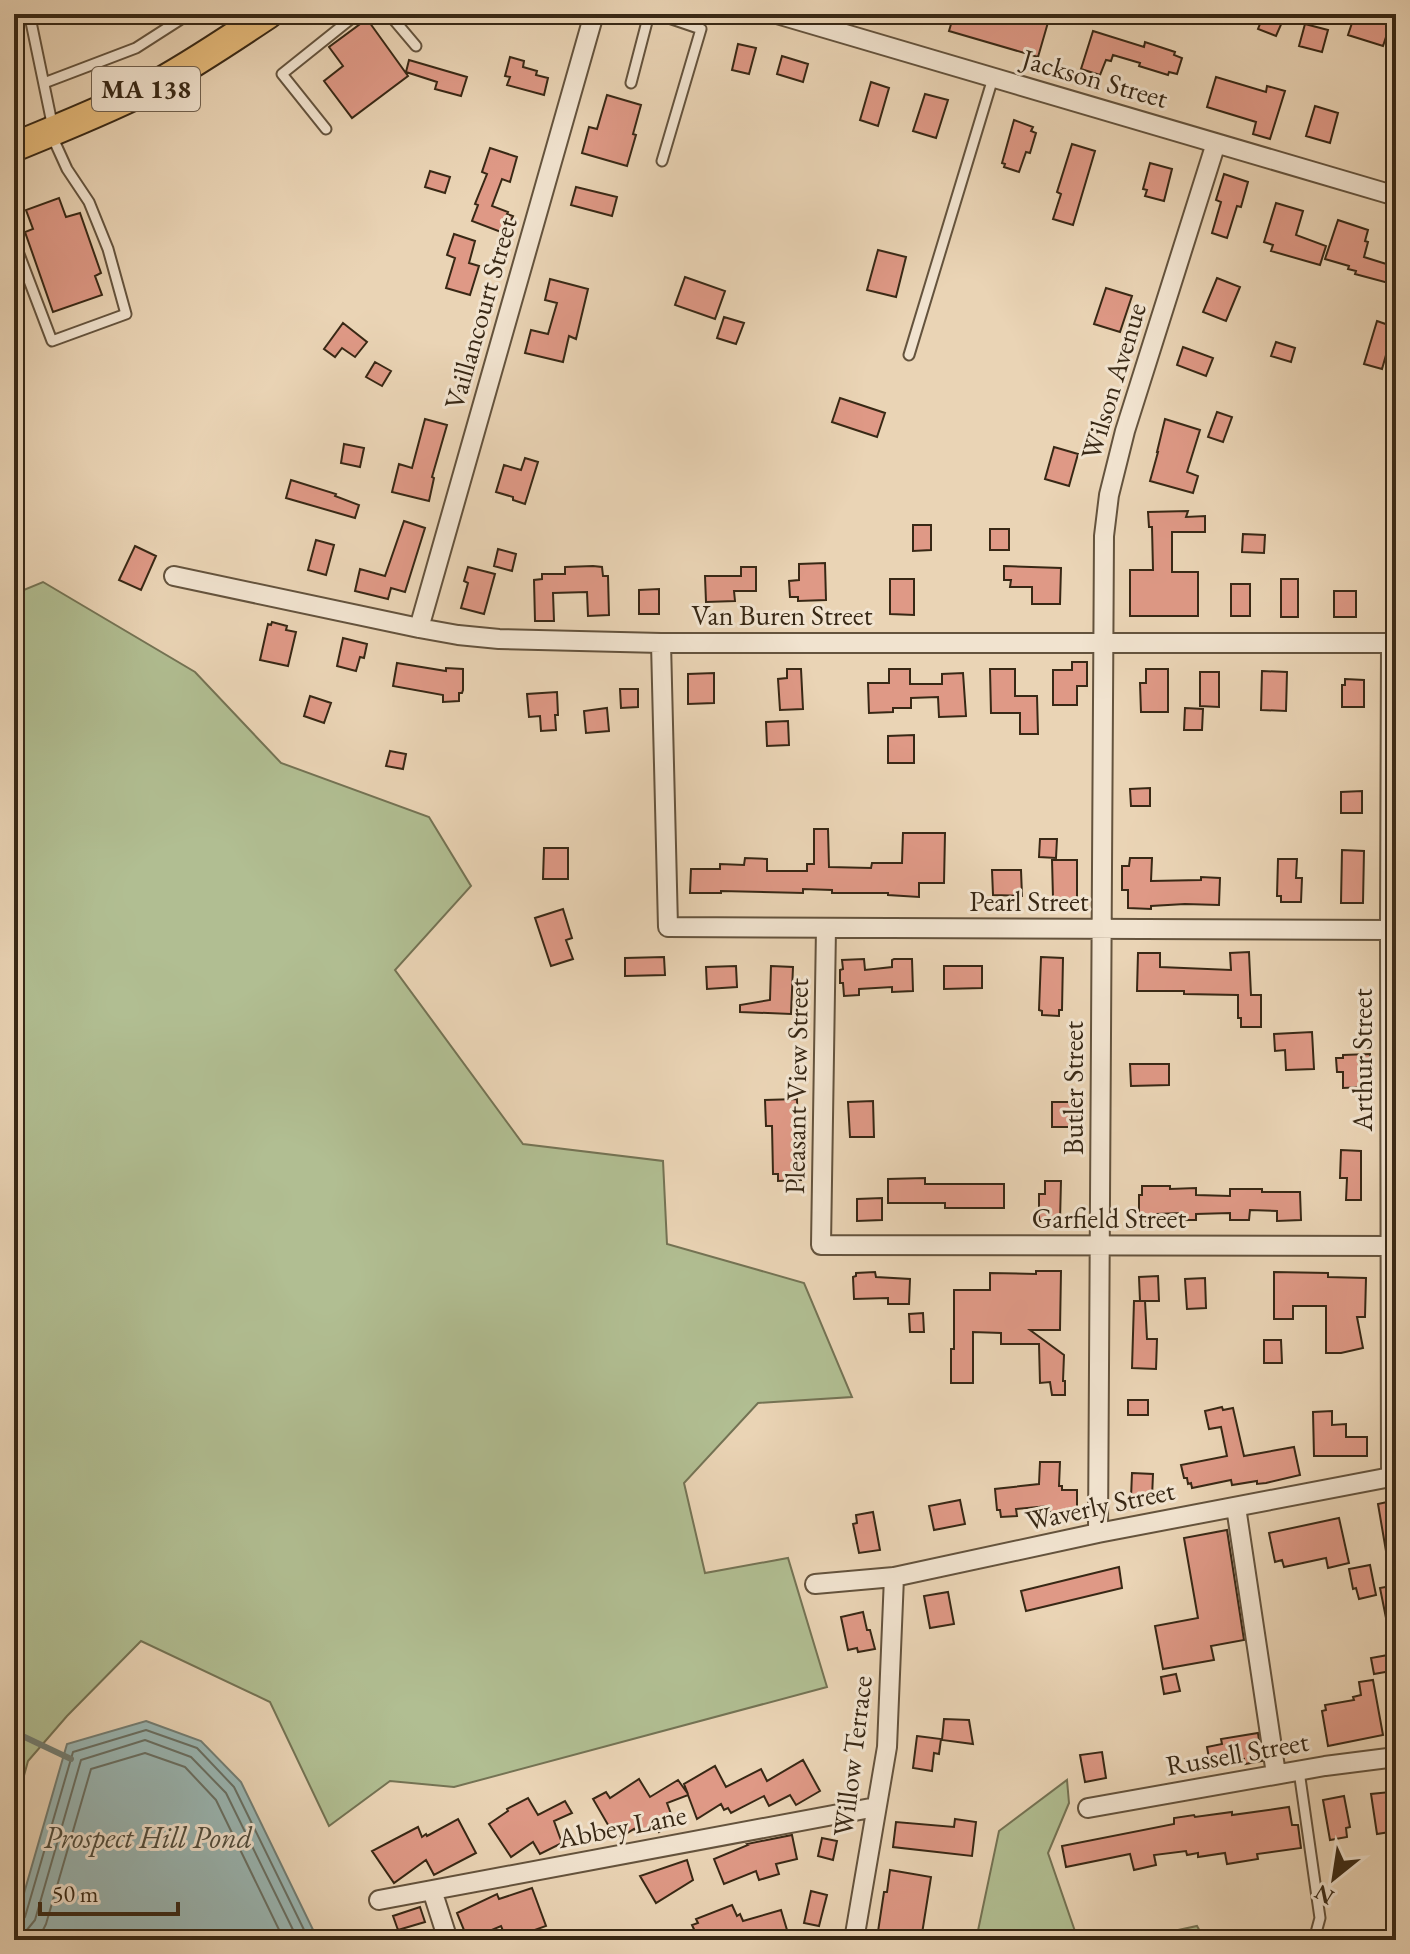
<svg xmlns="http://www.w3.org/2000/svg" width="1410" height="1954" font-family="'EB Garamond',serif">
<rect width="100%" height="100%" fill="#ead4b5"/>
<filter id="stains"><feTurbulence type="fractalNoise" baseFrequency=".0025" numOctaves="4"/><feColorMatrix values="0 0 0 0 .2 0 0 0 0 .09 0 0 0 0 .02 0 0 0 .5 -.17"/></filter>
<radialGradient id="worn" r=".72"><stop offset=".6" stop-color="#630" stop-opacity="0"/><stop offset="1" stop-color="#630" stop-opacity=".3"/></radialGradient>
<path fill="#b1be92" stroke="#747354" stroke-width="2" d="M43 582 195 672 281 763 429 817 471 886 395 970 523 1144 663 1161 667 1244 804 1283 852 1397 758 1403 684 1483 705 1573 788 1558 827 1687 454 1787 390 1781 329 1826 270 1702 141 1641 67 1716 28 1761 14 1812V594Z
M1067 1780 1069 1803 1048 1853 1078 1940H976L999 1831Z
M1197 1926 1205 1940H1132Z"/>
<path fill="#9ab7b4" stroke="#737e74" stroke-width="2" d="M146 1721 201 1741 241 1782 318 1940H14V1928L67 1744Z"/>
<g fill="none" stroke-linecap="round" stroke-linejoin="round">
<path stroke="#697064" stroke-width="2" d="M14 1923 21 1922 25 1917 73 1752 146 1730 197 1748 234 1787 309 1940
M14 1934 26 1931 35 1920 81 1760 145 1740 191 1757 226 1793 298 1940
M34 1940 42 1932 46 1924 91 1769 145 1753 185 1767 216 1800 284 1940"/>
<path stroke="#737e74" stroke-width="6" d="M14 1732 71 1759"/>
</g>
<path fill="#df9986" stroke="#382815" stroke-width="2" d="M954 14H968L997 21 999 14H1017L1031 18 1033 14 1049 19 1038 57 949 31Z
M1264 14H1271L1283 20 1276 36 1258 29Z
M1355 14 1390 25 1383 46 1348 35Z
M367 19 408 76 352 118 324 81 343 66 329 47Z
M1305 24 1328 30 1322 52 1299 46Z
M1093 31 1144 47 1145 42 1175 52 1174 55 1182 58 1177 74 1169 72 1168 75 1139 66 1140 63 1113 55 1111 61 1106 60 1100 75 1081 69Z
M738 44 756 48 749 74 732 70Z
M782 56 808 64 803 82 777 74Z
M510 57 524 61 523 67 537 71 536 75 548 78 544 95 507 85 510 77 505 76Z
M409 60 467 77 461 96 435 89 437 82 406 72Z
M1216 77 1266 92 1267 86 1285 91 1270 139 1253 134 1256 122 1207 107Z
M871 82 889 88 878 126 860 120Z
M925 94 948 100 936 138 913 131Z
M607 95 641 105 633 134 636 135 627 166 582 153 589 127 597 129Z
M1315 106 1338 113 1330 143 1306 136Z
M1014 120 1033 127 1031 131 1036 133 1030 153 1026 152 1019 172 1004 167 1005 164 1002 163Z
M1072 144 1095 151 1073 225 1053 219 1061 194 1057 192Z
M490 148 517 157 510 182 502 179 492 206 508 212 507 214 513 216 507 230 503 229 501 232 472 221 478 205 475 204 487 174 482 172Z
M1150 163 1172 169 1164 201 1145 196 1147 190 1143 189Z
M430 171 450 177 445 193 425 187Z
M1224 174 1248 182 1241 207 1237 206 1227 238 1212 233 1221 202 1216 200Z
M576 187 617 197 612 216 571 205Z
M59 198 66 217 80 213 101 273 95 276 102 295 53 312 25 232 33 229 26 210Z
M1276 203 1303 211 1296 235 1326 246 1320 265 1271 251 1273 245 1264 242Z
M1338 220 1368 230 1365 241 1368 242 1364 257 1396 267V285L1355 274 1356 271 1348 269 1349 266 1325 259Z
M454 234 475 241 469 263 479 266 470 295 446 288 455 258 447 255Z
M878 250 906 257 896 297 867 290Z
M685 277 725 291 715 319 675 305Z
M1217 278 1240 287 1226 321 1203 312Z
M550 279 588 289 576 339 569 336 563 362 525 353 531 330 548 334 557 303 545 300Z
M1106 288 1132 296 1120 332 1094 324Z
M724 317 744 323 736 344 717 338Z
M1377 321 1394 327 1382 369 1364 364Z
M343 323 367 342 355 357 342 348 335 357 324 349Z
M1276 342 1295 348 1291 362 1271 356Z
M1183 347 1213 358 1206 376 1177 365Z
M375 362 391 371 382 386 366 377Z
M840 398 885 413 877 437 832 422Z
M1217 412 1232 417 1223 442 1208 437Z
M425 419 447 425 432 477 434 478 429 501 392 492 399 464 412 468Z
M1165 419 1200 430 1187 472 1198 476 1193 493 1150 481 1158 452H1157Z
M344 444 364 448 360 467 341 463Z
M1054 447 1078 454 1069 486 1045 479Z
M525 458 538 462 525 504 513 500V497L496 492 504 465 521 470Z
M291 480 336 494 335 496 359 505 355 518 286 498Z
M1188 511 1186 517 1205 516V532H1172V572H1198V616H1130V570H1153L1152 527H1149L1148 512Z
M404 521 425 528 405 592 391 588 388 599 355 591 360 569 385 576Z
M913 525H931V550L913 551Z
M990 529H1009V550H990Z
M1243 534 1265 535 1264 553 1242 552Z
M316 540 334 545 326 575 308 570Z
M135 546 156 556 141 590 119 580Z
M498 549 516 554 512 571 494 566Z
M825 563 826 600 798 601V597H790L789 581 799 580V564Z
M593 566 602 567 603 576H608L609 615 588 616 587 592 553 593 554 621H535L534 580 542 579V574H565V567Z
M1004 566 1061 568 1060 604H1032V587H1010L1011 580H1004Z
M468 567 495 574 484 614 461 608 468 583 464 581Z
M741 567H756V591H734L735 601 706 602 705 576H741Z
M890 579H914V615L890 614Z
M1281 579H1298V617H1281Z
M1231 584H1250V616H1231Z
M659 589V614H639V590Z
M1334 591H1356V617H1334Z
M272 622 287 626 286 630 296 632 288 666 260 660 268 624 271 625Z
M343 638 367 644 364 658 360 657 356 671 337 666Z
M1072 662H1087V686H1077V705H1053V670H1072Z
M397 663 446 671V668L463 669V690L462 693H459V701L443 702V695L393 686Z
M787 669H801L803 709 780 710 778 679 787 678Z
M889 669H910V684H942V674L963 673 966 716 939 717 938 697 911 698V708H893V712L869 713 868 683H889Z
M990 669H1015V696H1037L1038 734H1020V713H991Z
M1146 669H1168V712H1141L1140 683H1146Z
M1262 671 1287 672 1286 711 1261 710Z
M1200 672H1219V707L1200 706Z
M714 673V703L688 704V674Z
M1345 679 1364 680V707H1342V685H1345Z
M620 689H638V707L621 708Z
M557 692 558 715H555L556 730 541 731 540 716 529 717 527 694Z
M310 696 331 703 324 723 304 716Z
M607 708 609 731 586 733 584 711Z
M1185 708 1203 709 1202 730H1184Z
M788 721 789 745 767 746 766 722Z
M914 735V763H888V736Z
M390 751 406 754 403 769 386 766Z
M1150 788V806H1131L1130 789Z
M1362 791V813H1341V792Z
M814 829H828L829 867 871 868 872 863H902L903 833H945L944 883H919V897L888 895V893H832V890L803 889V893L721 891V893H690L691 869H720V864L744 865 745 858 767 859V871H807V864H814Z
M1040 839H1057L1056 858 1039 857Z
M544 848H568V879H543Z
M1342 850 1364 851 1363 903H1341Z
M1130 858H1152L1151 881 1201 880V877L1220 878 1219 905 1185 904 1151 906V909L1128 908V890H1122V866H1129Z
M1278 859H1297L1296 878H1302L1301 902H1281V896H1277Z
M1052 860H1077V906H1058V898H1053Z
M992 870H1021L1022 896 993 895Z
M563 909 572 938 566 940 573 959 551 966 535 918Z
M1249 952 1251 995H1261V1027H1241V1018H1238V995L1184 994V991H1137L1138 953H1160V967L1231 970 1230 953Z
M664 957 665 975 625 976V958Z
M1041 957 1063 958 1062 1010H1059V1016L1042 1015V1011L1039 1010Z
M864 959 865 970 892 967V960L894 959H912L913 991 892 992V987L859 989V995L844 996 843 983H840V970L843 969 842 960Z
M736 966 737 987 707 989 706 967Z
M771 966 793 967 791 1014 740 1012V1005L770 1000Z
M944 966H982V988L944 989Z
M1312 1032 1314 1069 1286 1070 1285 1050 1275 1051 1274 1034Z
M1370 1054 1371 1074H1364L1365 1087 1343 1088V1072H1337L1336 1058H1343V1055Z
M1130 1064H1169V1085L1131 1086Z
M797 1099 798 1150H800L801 1180 778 1181V1174H773L772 1126H766L765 1100Z
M873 1101 874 1137H850L848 1102Z
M1052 1102H1077V1127H1052Z
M1341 1150 1361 1151V1200H1346L1347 1178H1340Z
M925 1178V1184H1004V1208H945V1203H888V1179Z
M1045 1181H1061L1060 1221H1039V1194H1045Z
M1142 1186H1170V1189L1196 1188V1195L1230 1196V1189H1262V1192H1300L1301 1220 1277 1221V1211L1250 1210 1249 1220H1230V1213L1196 1214V1220H1182V1213L1157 1214V1221H1139V1195H1142Z
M882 1198V1220L857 1221V1199Z
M1036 1271H1061L1060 1330H1030L1064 1355 1063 1381H1065V1395H1052L1050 1382 1040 1383 1039 1344H1001V1333L973 1332V1383H951V1349H954V1290H990V1273L1036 1274Z
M875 1272 876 1277 910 1279 909 1304H888V1298L854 1299 853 1277 856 1276V1273Z
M1274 1272 1328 1273V1277L1366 1278 1365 1317H1357L1363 1348 1341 1353H1326V1306H1293V1319H1274Z
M1158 1276 1159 1301H1140L1139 1277Z
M1205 1278 1206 1308 1187 1309 1185 1279Z
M1134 1301H1145L1147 1339H1157L1156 1369 1132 1368Z
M923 1313 924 1332H910L909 1314Z
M1264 1340H1281L1282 1363H1264Z
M1128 1400H1148V1415H1128Z
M1222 1407 1223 1410 1233 1408 1244 1456 1294 1447 1300 1475 1266 1483 1257 1484V1481L1232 1485 1231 1480 1192 1488 1191 1483 1188 1484 1187 1478H1184L1181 1465 1227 1456 1221 1427 1209 1429 1205 1411Z
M1332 1411V1425L1346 1424V1437H1367V1456H1314L1313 1412Z
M1040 1462H1060L1059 1486H1062V1490H1077V1512H1048V1506L1016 1509 1017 1516 1001 1517 1000 1510H997L995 1489 1039 1484Z
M1132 1473 1153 1474 1152 1498H1131Z
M960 1500 965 1524 934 1530 929 1506Z
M1396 1500V1562L1388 1563 1378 1504Z
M873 1512 880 1550 859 1553 853 1524 857 1523 856 1515Z
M1339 1518 1349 1563 1328 1568 1326 1558 1284 1567 1282 1560 1275 1562 1269 1533Z
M1227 1530 1244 1640 1211 1646 1214 1660 1163 1669 1155 1626 1198 1618 1184 1538Z
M1370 1565 1376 1595 1359 1599 1356 1588 1353 1589 1349 1569Z
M1119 1567 1122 1588 1026 1611 1021 1591Z
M1396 1585V1633H1389L1380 1588Z
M948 1592 954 1624 930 1628 924 1596Z
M863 1612 867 1630H870L875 1649 858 1652 857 1648 848 1650 841 1617Z
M1388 1655 1391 1671 1374 1674 1371 1658Z
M1176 1674 1180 1691 1164 1694 1161 1677Z
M1373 1680 1383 1735 1328 1746 1322 1711 1326 1710 1325 1705 1354 1700 1353 1697 1361 1695 1359 1682Z
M944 1719 969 1720 973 1744 942 1740Z
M1258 1733 1262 1761 1245 1764 1244 1759 1210 1764 1207 1747 1222 1744 1221 1739Z
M917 1736 941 1739 939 1754 934 1753 932 1771 913 1768Z
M1102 1752 1106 1778 1085 1782 1080 1755Z
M803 1760 820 1791 796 1805 790 1795 769 1806 764 1796 731 1813 728 1808 724 1810 721 1804 697 1819 688 1795 667 1803 674 1822 659 1832 655 1824 637 1835 634 1829 621 1837 616 1829 611 1830 593 1799 606 1792 610 1798 639 1779 650 1797 678 1780 688 1794 684 1784 715 1766 726 1787 761 1769 767 1781Z
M1390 1792 1392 1810 1396 1809V1831L1377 1834 1371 1794Z
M1344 1796 1350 1827 1346 1828 1347 1837 1330 1840 1323 1800Z
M528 1798 538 1815 565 1801 572 1813 554 1821 562 1843 540 1854 533 1842 511 1857 489 1824 508 1811 507 1809Z
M1289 1807 1292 1825H1298L1301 1848 1257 1854 1258 1859 1227 1864 1225 1853 1198 1857V1853L1187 1855 1186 1851 1154 1855 1156 1865 1134 1870 1130 1854 1066 1867 1062 1846 1174 1824V1818L1194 1815 1195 1817 1232 1812V1815Z
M458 1819 476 1853 434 1875 426 1860 394 1883 372 1851 418 1827 422 1837 426 1834 427 1836Z
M955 1819 976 1822 972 1856 893 1847 896 1822 954 1827Z
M792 1835 797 1859 776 1864 779 1874 759 1880 756 1871 724 1884 714 1859 748 1845 747 1844Z
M822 1838 837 1841 833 1860 818 1856Z
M687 1860 693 1880 656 1903 640 1876Z
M890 1870 931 1877 921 1940 877 1938 884 1892H887Z
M532 1888 546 1926 507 1940 501 1926 468 1940 457 1913 497 1894 499 1899Z
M811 1891 827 1895 819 1926 804 1923Z
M732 1905 737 1916 740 1914 743 1921 781 1910 790 1940H699L692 1925 698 1923 696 1919Z
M420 1907 425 1922 398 1930 393 1916Z"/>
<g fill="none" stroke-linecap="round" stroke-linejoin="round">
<g stroke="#64533d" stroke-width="13">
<path id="service" d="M35 14 31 22 53 128
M389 14 416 46
M657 14 701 29 662 161
M44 83 136 48 189 14
M631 83 649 14
M326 129 282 74 357 14
M14 241 52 341 126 314 108 249 89 202 67 169 52 136
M909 355 993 78
M1299 1771 1320 1918 1314 1940"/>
</g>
<g stroke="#64533d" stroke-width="22">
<path id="minor" d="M777 14 1396 196
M174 576 419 628 458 635 499 639 661 643H1396
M419 628 594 14
M661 643 668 927 1390 930
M1391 643 1390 930 1391 1477
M826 928 821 1245 1396 1246
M1236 1507 1276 1774
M1098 1533 1104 536 1109 495 1125 431 1216 143
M815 1584 894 1577 1098 1533 1396 1476
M1088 1808 1325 1766 1396 1757
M432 1890 448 1940
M379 1900 876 1807
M854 1940 887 1747 894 1577"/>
</g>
<g stroke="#382815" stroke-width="32">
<path id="primary" d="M14 147C62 127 111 108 157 84 195 63 232 38 268 14"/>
</g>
<use href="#service" stroke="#f1e3cf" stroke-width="9"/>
<use href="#minor" stroke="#f1e3cf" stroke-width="18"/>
<use href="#primary" stroke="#e5ba7a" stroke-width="28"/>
</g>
<g text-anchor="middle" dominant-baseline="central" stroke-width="6" stroke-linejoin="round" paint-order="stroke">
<rect fill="#f1e3cf" stroke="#70604d" stroke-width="2" x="92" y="67" width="108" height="44" rx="6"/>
<g font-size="26" font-weight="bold" fill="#382815">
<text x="146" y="89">MA 138</text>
</g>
<g font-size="28" fill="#382815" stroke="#f1e3cf">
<text transform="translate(1095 78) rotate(16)">Jackson Street</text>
<text transform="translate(480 313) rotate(-74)">Vaillancourt Street</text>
<text transform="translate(1113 381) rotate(-73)">Wilson Avenue</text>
<text x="782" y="615">Van Buren Street</text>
<text x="1029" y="901">Pearl Street</text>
<text transform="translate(1362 1060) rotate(-90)">Arthur Street</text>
<text transform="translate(796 1086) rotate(-89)">Pleasant View Street</text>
<text transform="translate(1073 1088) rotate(-90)">Butler Street</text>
<text x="1109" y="1218">Garfield Street</text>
<text transform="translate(1100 1505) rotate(-12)">Waverly Street</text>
<text transform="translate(1237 1753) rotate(-10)">Russell Street</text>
<text transform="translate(852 1756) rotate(-83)">Willow Terrace</text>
<text transform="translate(622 1826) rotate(-11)">Abbey Lane</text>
</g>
<g font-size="30" font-style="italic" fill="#504c3d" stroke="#f1e3cf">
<text x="148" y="1837">Prospect Hill Pond</text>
</g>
</g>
<rect width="1410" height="1954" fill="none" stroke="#ead4b5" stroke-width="48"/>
<rect x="16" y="16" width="1378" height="1922" fill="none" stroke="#382815" stroke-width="4"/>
<rect x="24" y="24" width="1362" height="1906" fill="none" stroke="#382815" stroke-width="2"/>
<g transform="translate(1334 1878) rotate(210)" stroke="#f1e3cf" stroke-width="6" paint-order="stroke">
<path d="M0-6L14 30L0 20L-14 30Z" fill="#382815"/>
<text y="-12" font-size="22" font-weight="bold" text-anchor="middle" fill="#382815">N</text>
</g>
<path d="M40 1902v12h138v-12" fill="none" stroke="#382815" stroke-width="4"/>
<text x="52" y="1902" font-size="24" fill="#382815" stroke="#f1e3cf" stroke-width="6" paint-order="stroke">50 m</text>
<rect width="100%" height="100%" filter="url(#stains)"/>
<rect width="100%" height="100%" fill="url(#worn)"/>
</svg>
